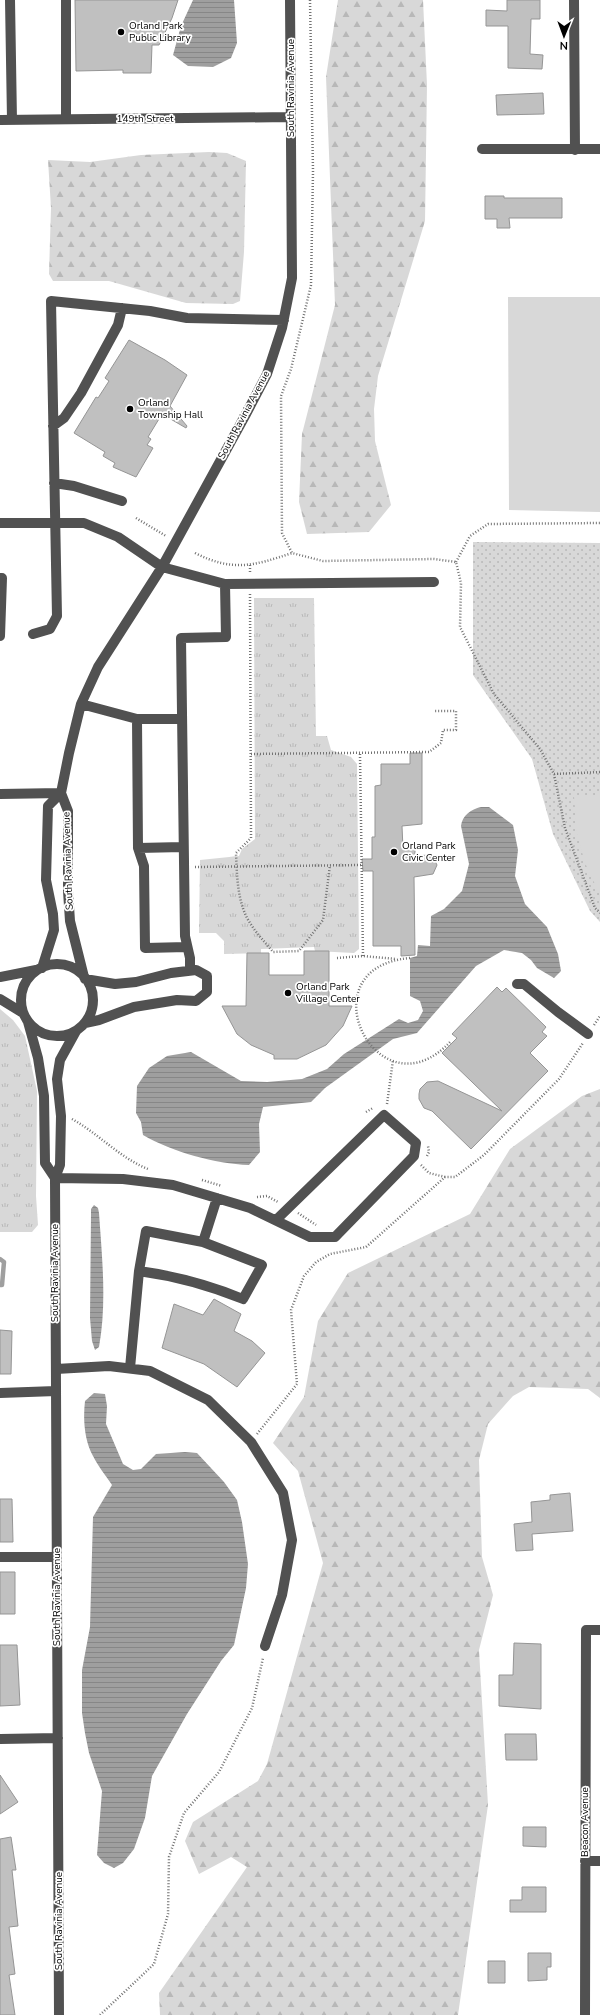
<svg xmlns="http://www.w3.org/2000/svg" width="600" height="2015" font-family="'Nunito Sans',sans-serif">
<defs>
<pattern id="grass-tufts" width="24" height="20" patternUnits="userSpaceOnUse"><rect width="24" height="20" fill="#d8d8d8"/><path d="M3 7l-1-3M5 7V3M7 7l1-3M15 17l-1-3M17 17v-4M19 17l1-3" fill="none" stroke="#b8b8b8"/></pattern>
<pattern id="forest-firs" width="22" height="20" patternUnits="userSpaceOnUse"><rect width="22" height="20" fill="#d8d8d8"/><path d="M5 1l3.5 6h-7zM16 11l3.5 6h-7z" fill="#b8b8b8"/></pattern>
<pattern id="park-dots" width="8" height="8" patternUnits="userSpaceOnUse"><rect width="8" height="8" fill="#d8d8d8"/><path d="M2 2h.1M6 6h.1" fill="none" stroke="#b8b8b8" stroke-width="1.8" stroke-linecap="round"/></pattern>
<pattern id="water-rules" width="6" height="5" patternUnits="userSpaceOnUse"><rect width="6" height="5" fill="#9f9f9f"/><path d="M0 2.5h6" fill="none" stroke="#878787"/></pattern>
</defs>
<rect width="100%" height="100%" fill="#fff"/>
<path fill="url(#grass-tufts)" d="M254 598H314L316 736H327L331 750 351 757 357 764 359 949 354 953 315 951 314 947 261 949V953L224 954V941L216 933H199L200 860 239 856 242 849 255 839Z
M0 1009 13 1020 25 1036 37 1091 36 1196 38 1225 32 1232H0Z"/>
<path fill="url(#forest-firs)" d="M338 0H423L427 85 425 221 378 376 374 409 375 441 391 505 369 532 307 534 299 502 302 434 335 305 326 77Z
M209 152 227 153 246 161 244 252 240 301 233 304 186 303 109 281H53L49 274 51 208 48 160 90 162 141 155Z
M600 1089V1398L588 1389 529 1387 513 1396 488 1424 479 1460 482 1557 493 1595 479 1650 488 1805 458 2015H160L159 1993 247 1867 231 1857 199 1874 185 1841 193 1822 258 1781 267 1764 323 1563 298 1471 273 1443 304 1397 318 1321 348 1273 470 1214 510 1149 582 1096Z"/>
<path fill="url(#park-dots)" d="M473 542 600 543V922L590 911 553 834 532 759 473 675Z"/>
<path fill="#d8d8d8" d="M508 297H600V512L509 510Z
M574 796H600V895L585 863 577 834Z"/>
<path fill="url(#water-rules)" d="M193 0H234L237 43 231 58 213 67 188 66 173 55 181 26Z
M481 807H489L513 825 518 850 515 876 525 904 547 927 558 954 561 971 554 978 537 968 531 960 522 953 504 950 476 966 417 1033 393 1039 325 1088 311 1102 263 1107 259 1124 260 1152 249 1165C215 1164 173 1152 143 1135L141 1122 136 1113 137 1086 149 1068 167 1056 191 1052 241 1081 267 1082 302 1079 327 1069 344 1054 399 1019 408 1023 418 1020 423 1011 420 1001 410 996V958L417 956 418 945 430 946 431 916 444 909 462 891 469 864 461 826C462 816 471 809 481 807Z
M94 1205 98 1208 99 1213C102 1257 107 1303 99 1347L95 1350 92 1341 90 1318 91 1215V1209Z
M94 1393 105 1394 107 1406 106 1424 123 1464 133 1470 141 1469 156 1454 185 1452 197 1453 224 1482 237 1500 242 1522 248 1564 246 1588 234 1645 221 1661 187 1714 152 1776 145 1818 134 1849 123 1863 114 1868 104 1863 97 1855 102 1791 89 1753 85 1733 82 1713V1670L90 1627 93 1517 112 1485C106 1476 98 1466 93 1456 84 1440 83 1418 85 1401Z"/>
<g fill="none" stroke-linecap="round" stroke-linejoin="round">
<path stroke="#9f9f9f" stroke-width="4.5" d="M0 1259 4 1262 2 1285H0"/>
</g>
<path fill="#c0c0c0" stroke="#959595" d="M75 0H178L172 18 159 45H152L151 73H123V70L76 71Z
M507 0H540V19H531L530 54 543 55 542 69 508 68V26H486V10L507 11Z
M543 93 544 114 497 115 496 95Z
M485 196H504V198H562V218H509L510 228H497V219H485Z
M129 340 165 360 187 375 170 406 187 426 186 428 162 414 148 437 151 439 147 445 153 448 136 477 113 467 115 463 103 456 105 452 74 433 96 397 98 398 109 381 105 378Z
M410 753H422V824L402 826 403 849H415V856L429 855 433 857 437 865 433 874 414 877 415 955 401 956V946H373V871H363L362 859H372V837H375V786L381 785V764H410Z
M304 951H329V1006H352L343 1026 326 1045 297 1059H274V1055L251 1045 237 1034 222 1006H246L247 953H269V975H304Z
M497 987 502 992 506 988 546 1027 542 1032 547 1036 530 1053 548 1071 471 1149 432 1111 424 1108 419 1099V1094L420 1089 427 1082 438 1081 502 1111 442 1053 457 1038 452 1034Z
M214 1299 241 1314 234 1331 252 1341 265 1353 237 1387 204 1364 162 1348 174 1304 203 1315Z
M0 1330 12 1331 11 1374H0Z
M570 1493 573 1531 532 1534 533 1550 516 1551 514 1524 532 1522 531 1502 550 1500V1495Z
M0 1499H12L13 1542H0Z
M0 1572H15V1614H0Z
M514 1643 541 1644V1709L499 1706V1675H513Z
M0 1645H17L20 1705 0 1706Z
M505 1734H536L537 1760H506Z
M0 1775 18 1802 0 1814Z
M523 1827H546V1847L523 1846Z
M11 1837 16 1870H12L18 1926 9 1927 15 1974 9 1975 15 2015H0V1839Z
M522 1887H546V1912H510V1900H522Z
M528 1953H551V1967H547V1980L528 1981Z
M488 1961H505V1983H488Z"/>
<g fill="none" stroke-linecap="round" stroke-linejoin="round">
<path stroke="#737373" stroke-width="2.5" stroke-dasharray="1 2" stroke-linecap="butt" d="M310 0 313 171 311 285 291 369 281 396 282 533 292 553 323 561 434 559 456 562 461 583 460 627 494 694 540 749 554 774 565 828 595 908 600 913
M136 518 166 536
M195 553C233 572 253 566 292 553
M456 562 470 536 488 524 600 523
M250 565V573
M250 594 251 838 236 853C237 875 237 903 250 923 256 933 265 942 273 952L299 951 323 920 330 865
M251 754 429 752 441 743 443 730H456V711H435
M360 754 363 956
M554 774 600 772
M195 867 362 865
M337 958 363 956 396 959
M410 958C302 967 378 1120 451 1041
M594 1025 600 1016
M387 1104 393 1060
M366 1112 373 1108
M72 1119C99 1134 120 1158 148 1169
M427 1156 429 1152 428 1146
M421 1165 429 1173 445 1177
M202 1180 222 1186
M257 1197 267 1196 278 1202
M298 1213 316 1225
M257 1434 297 1384 291 1310 304 1276 316 1262 330 1254 366 1247 445 1177H455L484 1155 559 1079 583 1043
M100 2015 154 1964 168 1914 169 1857 184 1813 219 1772 252 1708 263 1658"/>
<path stroke="#515151" stroke-width="10" d="M10 0 12 120
M66 0V119
M574 0 575 150
M0 120 291 117
M482 149H600
M53 426 64 418 81 393 118 325 122 308
M54 483 74 486 122 501
M0 523H84L118 537 162 567 225 584 434 582
M0 578H2L0 636
M33 634 50 629 57 616 51 301 150 311 187 318 284 320
M81 704 137 719
M0 794 61 793
M183 847 138 848 144 866 145 948 187 947
M138 848 137 719H181
M21 1000a36 36 0 1 1 72 0a36 36 0 1 1-72 0Z
M42 968 54 930 53 914 46 880 48 806 61 793
M190 970V958L185 936 181 638 226 637 225 584
M0 977 36 970
M84 977 70 921 68 891V811L61 793 69 753 81 704 98 667 162 567 246 414 267 374 282 328 292 278 290 0
M517 984H524L558 1012 588 1034
M0 999 23 1013
M28 1022 38 1058 44 1096 45 1163 55 1178
M85 1023 99 1020 134 1007 177 1000 196 1001 207 992V976L196 970 171 973 136 982 115 984 85 979
M55 1178 123 1179 173 1185 250 1208 310 1237H335L414 1156 416 1143 384 1115 276 1220
M139 1271 146 1231 203 1242
M130 1368 139 1271C175 1276 209 1285 243 1299L262 1265 203 1242 217 1198
M56 1369 109 1366 150 1371 208 1400 251 1442 283 1493 292 1540 282 1595 265 1646
M0 1393 56 1391
M0 1557H57
M0 1739 58 1738
M585 1861H600
M59 2015 55 1178 60 1165 61 1116 57 1079 60 1060 76 1031
M585 2015 586 1630H600"/>
</g>
<g fill="#000" stroke="#fff" stroke-width="1.5">
<circle cx="121" cy="32" r="4"/>
<circle cx="130" cy="409" r="4"/>
<circle cx="394" cy="852" r="4"/>
<circle cx="288" cy="993" r="4"/>
</g>
<g text-anchor="middle" dominant-baseline="central" stroke-width="3.5" stroke-linejoin="round" paint-order="stroke">
<g font-size="10" fill="#000" stroke="#fff" text-anchor="start">
<text x="129" y="26">Orland Park<tspan x="129" dy="12">Public Library</tspan></text>
<text x="138" y="403">Orland<tspan x="138" dy="12">Township Hall</tspan></text>
<text x="402" y="846">Orland Park<tspan x="402" dy="12">Civic Center</tspan></text>
<text x="296" y="987">Orland Park<tspan x="296" dy="12">Village Center</tspan></text>
</g>
<g font-size="10" fill="#000" stroke="#fff">
<text transform="translate(291 88) rotate(-90)">South Ravinia Avenue</text>
<text x="145" y="119">149th Street</text>
<text transform="translate(244 415) rotate(-62)">South Ravinia Avenue</text>
<text transform="translate(68 861) rotate(-92)">South Ravinia Avenue</text>
<text transform="translate(55 1273) rotate(-90)">South Ravinia Avenue</text>
<text transform="translate(57 1597) rotate(-90)">South Ravinia Avenue</text>
<text transform="translate(585 1822) rotate(-90)">Beacon Avenue</text>
<text transform="translate(59 1921) rotate(-90)">South Ravinia Avenue</text>
</g>
</g>
<g transform="translate(564 36) rotate(181)" stroke="#ffffff" stroke-width="3" paint-order="stroke">
<path d="M0-3L7 15L0 10L-7 15Z" fill="#000000"/>
<text y="-6" font-size="11" font-weight="bold" text-anchor="middle" fill="#000000">N</text>
</g>
</svg>
